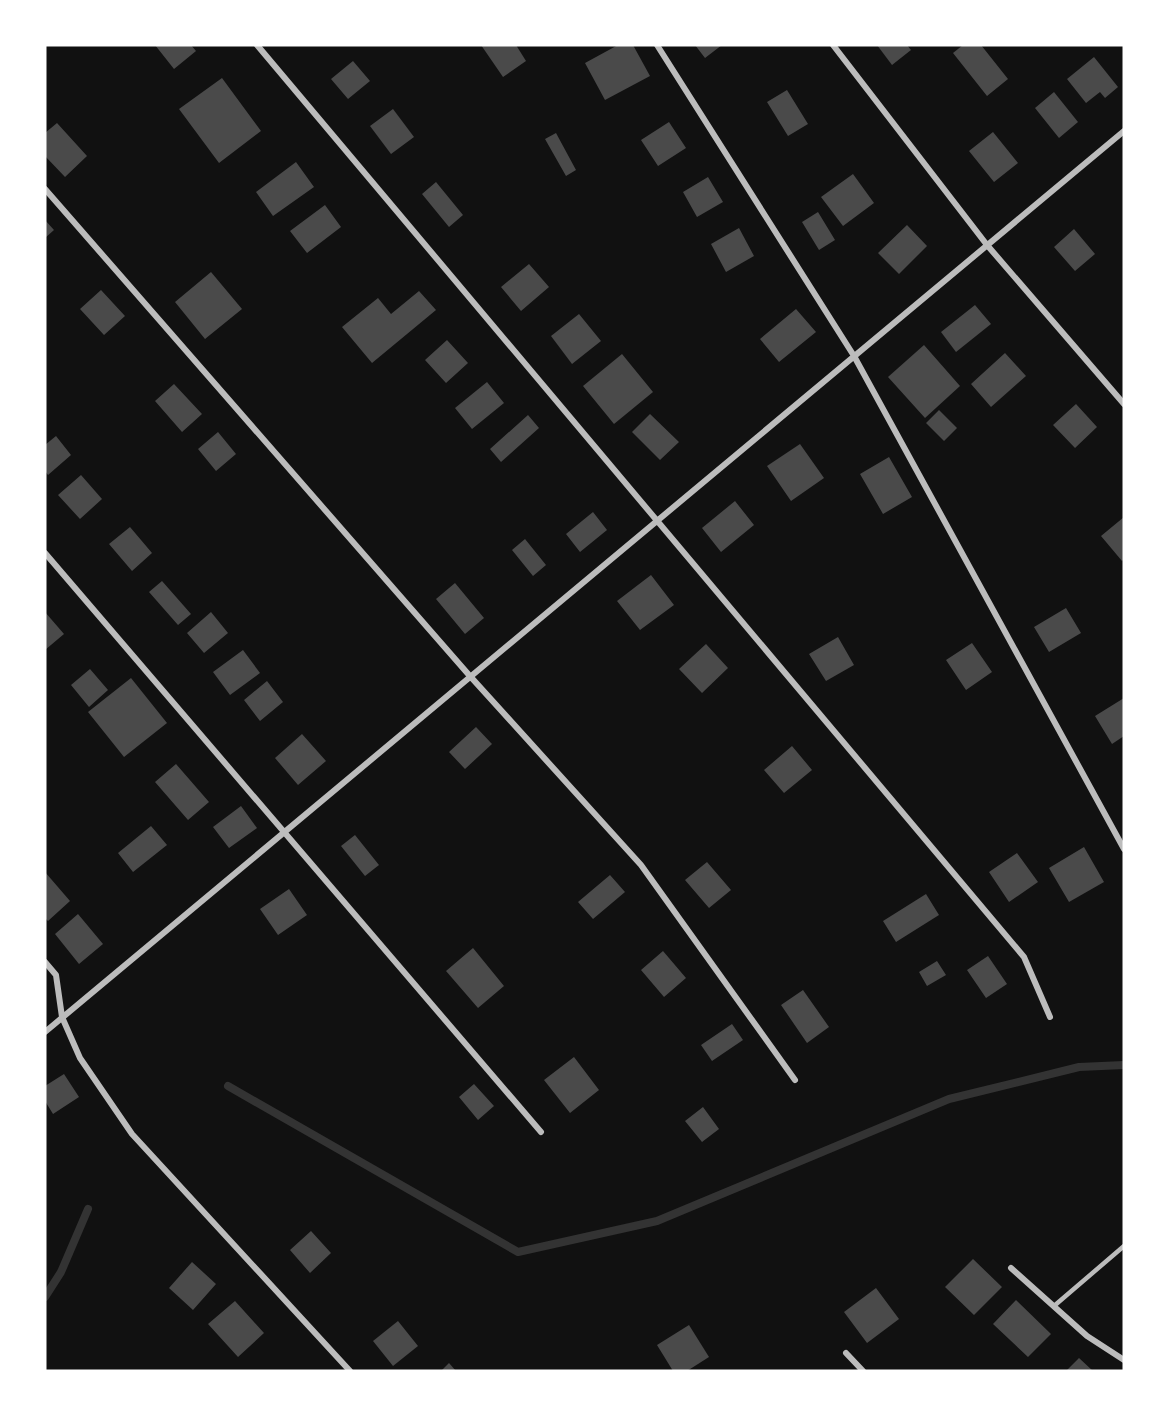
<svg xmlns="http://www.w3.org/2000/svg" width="1169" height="1416" font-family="'Open Sans',sans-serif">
<rect width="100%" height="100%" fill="#111"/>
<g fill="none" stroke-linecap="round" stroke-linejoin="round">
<path stroke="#333" stroke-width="8" d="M228 1086 518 1252 657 1221 949 1099 1079 1067 1124 1065
M45 1297 61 1272 88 1209"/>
</g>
<path fill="#4a4a4a" d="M155 45H191L196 51 174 69Z
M481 45H516L526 61 503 77Z
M618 45H633L650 76 605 100 585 63Z
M695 45H722L705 58Z
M877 45H907L911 50 892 65Z
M963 45H981L1008 79 987 96 953 53Z
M1094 57 1118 87 1105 98 1100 92 1086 103 1067 79Z
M353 61 370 81 348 99 331 79Z
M222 78 261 131 219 163 179 109Z
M787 90 808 124 788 136 767 102Z
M1054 92 1078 122 1059 138 1035 108Z
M393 109 414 137 391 154 370 126Z
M669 122 686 148 658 166 641 140Z
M57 123 87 156 65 177 45 156V133Z
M993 132 1018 163 994 182 969 151Z
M556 133 576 170 566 176 545 139Z
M296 162 314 187 273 216 256 192Z
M853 174 874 203 843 226 821 197Z
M708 177 723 202 697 217 683 192Z
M436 182 463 215 449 227 422 194Z
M325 205 341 227 307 253 290 231Z
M818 212 835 240 819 250 802 222Z
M45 220 54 230 45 238Z
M907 225 927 246 899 274 878 253Z
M739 228 754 256 726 272 711 244Z
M1074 229 1095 254 1075 271 1054 247Z
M529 264 549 287 521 311 501 287Z
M211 272 242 309 205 339 175 302Z
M101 290 125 316 104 335 80 309Z
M419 291 436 310 372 363 342 327 378 298 391 314Z
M975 305 991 324 956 352 941 332Z
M796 309 816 332 779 362 760 339Z
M579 314 601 341 572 364 551 336Z
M447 340 468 363 446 383 425 360Z
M924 345 960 386 925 418 888 377Z
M1005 353 1026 376 991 407 971 384Z
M622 354 653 392 614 424 583 386Z
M487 382 504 403 472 429 455 408Z
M174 384 202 414 182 432 155 401Z
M1076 404 1097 427 1075 448 1053 425Z
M939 410 957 428 944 441 926 423Z
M650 414 679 442 660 460 632 432Z
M528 415 539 428 501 462 490 449Z
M218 432 236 454 216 471 198 449Z
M56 436 71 455 48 475 45 471V445Z
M800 444 824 478 791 501 767 466Z
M889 457 912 497 883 514 860 474Z
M81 475 102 499 80 519 58 495Z
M735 501 754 525 721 552 702 528Z
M593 512 607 530 580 552 566 534Z
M1124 517V559L1122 561 1101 536Z
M130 527 152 553 132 571 109 544Z
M525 539 546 565 533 576 512 550Z
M651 575 674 605 640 630 617 601Z
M162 581 191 614 178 625 149 592Z
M455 583 484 618 465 634 436 599Z
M1066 608 1081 633 1049 652 1034 627Z
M45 612 64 634 45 650Z
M211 612 228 633 204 653 187 633Z
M838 637 854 665 826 681 809 654Z
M972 643 992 672 966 690 946 660Z
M706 644 728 668 702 693 679 669Z
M243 650 260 673 230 695 213 672Z
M90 669 108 690 89 707 71 685Z
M131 678 167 723 124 757 88 712Z
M267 681 283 702 260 721 244 700Z
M1124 698V736L1112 744 1095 716Z
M476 727 492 744 465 769 449 752Z
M302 734 326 761 298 785 275 758Z
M792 746 812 770 784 793 764 770Z
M176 764 209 802 188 820 155 782Z
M241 806 257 828 229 848 213 827Z
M151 826 167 845 133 872 118 853Z
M355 835 379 865 365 876 341 846Z
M1084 847 1104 882 1069 902 1049 868Z
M1017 853 1038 882 1009 902 989 872Z
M707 862 731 890 709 908 685 880Z
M45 872 70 901 48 921 45 918Z
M610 875 625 892 593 919 578 902Z
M289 889 307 915 278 935 260 909Z
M926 894 939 915 896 942 883 921Z
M78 914 103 944 79 964 55 934Z
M473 948 504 986 478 1008 446 971Z
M663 951 686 978 664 997 641 970Z
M988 956 1007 984 986 998 967 970Z
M937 961 946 975 927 986 919 972Z
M803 990 829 1027 807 1043 781 1005Z
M732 1024 743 1040 712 1061 701 1045Z
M574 1057 599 1090 570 1113 544 1080Z
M64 1074 79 1097 53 1114 45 1101V1086Z
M474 1084 494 1106 478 1120 459 1097Z
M703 1107 719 1129 702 1142 685 1121Z
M311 1231 331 1253 310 1273 290 1250Z
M973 1259 1002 1287 974 1315 945 1287Z
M192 1262 216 1284 193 1310 169 1288Z
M876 1288 899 1319 867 1343 844 1312Z
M1016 1300 1051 1334 1028 1357 993 1324Z
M235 1301 264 1333 238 1357 208 1324Z
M398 1321 418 1346 393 1366 373 1341Z
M689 1325 709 1357 687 1371H673L657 1345Z
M1079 1358 1093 1371H1066Z
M449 1363 456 1371H441Z"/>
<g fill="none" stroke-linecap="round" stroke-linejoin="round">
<path stroke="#bcbcbc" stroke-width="4.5" d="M1054 1306 1124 1246"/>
<path stroke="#bcbcbc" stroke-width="6" d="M257 45 1024 957 1050 1017
M657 45 854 356 1124 849
M833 45 987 245 1124 404
M45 189 469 675 641 865 795 1080
M45 553 541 1132
M45 962 56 975 62 1017 80 1058 132 1134 350 1371
M45 1032 1124 131
M1011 1268 1087 1336 1124 1360
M846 1353 863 1371"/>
</g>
<rect width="1169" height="1416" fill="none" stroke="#ffffff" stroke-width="93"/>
</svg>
